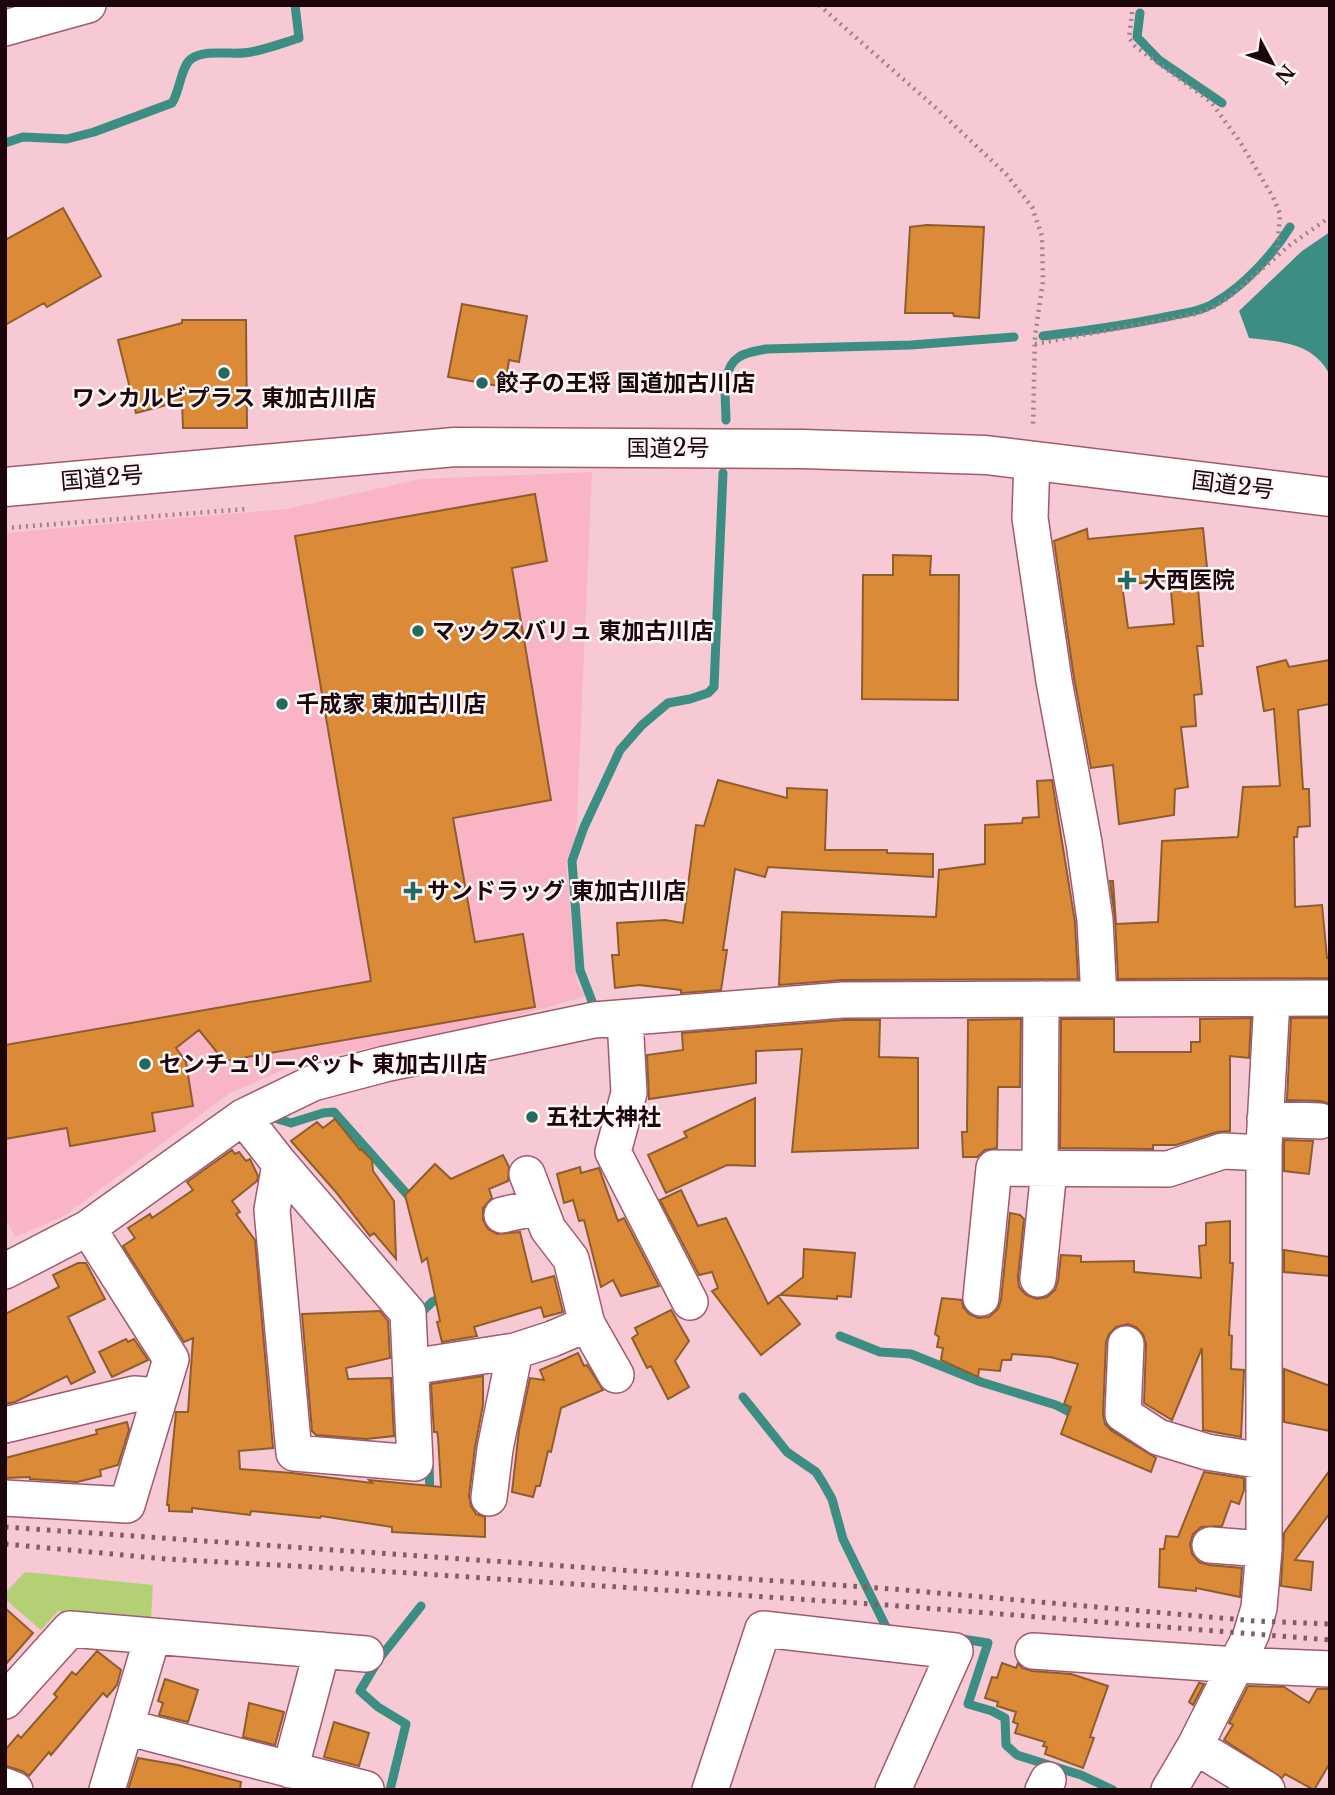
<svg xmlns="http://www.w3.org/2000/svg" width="1335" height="1795" font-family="'Libre Baskerville','Noto Sans JP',serif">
<rect width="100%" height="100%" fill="#f7c9d4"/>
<path fill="#f9b5c6" d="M592 472 576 838 566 862 577 983 586 996 490 1024 304 1061 230 1093 64 1216 15 1237 5 1217V533L286 509 421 479Z"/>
<path fill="#b4d074" d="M25 1572 153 1585 151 1618 91 1612 90 1617 65 1616 59 1610 41 1630 5 1599V1593Z"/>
<path fill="#3c8e83" d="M1330 232V375C1313 342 1281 342 1249 338L1239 311 1302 251Z"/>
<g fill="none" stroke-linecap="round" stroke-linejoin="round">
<path stroke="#3c8e83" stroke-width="9" d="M1140 13 1137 37 1159 60 1222 103
M5 143 23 137 67 139 94 132 172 103C180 91 181 66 191 59 207 48 233 56 251 52 267 49 283 43 299 38L295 5
M1043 336C1085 331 1128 325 1170 316 1185 313 1202 311 1216 302 1244 286 1273 254 1290 227
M726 420C726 401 720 369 739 357 746 352 757 351 766 349L911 345 1014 337
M595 1009 580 970 572 861 584 827 620 750 642 725 668 703 690 699 708 693 714 687 723 473
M271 1117 291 1123 323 1113 334 1112 413 1201
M422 1317V1312L432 1302 446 1296
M840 1336 880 1352 911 1354 981 1382 1056 1405 1079 1417
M743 1397 787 1452 816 1472 823 1483 832 1499 843 1539 887 1629 893 1630
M1102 1426 1131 1438
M429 1462 430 1497
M956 1638 988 1643 968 1704 992 1711 1005 1718 1006 1745 1017 1755 1081 1775 1113 1790
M390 1790 406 1724 378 1707 360 1691 379 1659 421 1606"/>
</g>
<path fill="#db8b38" stroke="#8e5d2d" stroke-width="2" fill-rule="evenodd" d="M63 208 101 276 47 307 44 303 5 325V240Z
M927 225 984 227 979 318 954 316 953 313H905L910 227Z
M462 304 527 316 519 362 509 360 505 387 448 377Z
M182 320H246L247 428H183L182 401 136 413 118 340 182 323Z
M535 494 547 561 512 568 551 800 453 818 475 942 523 934 535 1007 224 1061 199 1030 176 1048 186 1062 193 1106 152 1113 155 1131 70 1146 67 1128 5 1139V1045L371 981 295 536Z
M1203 528 1209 587 1198 588 1203 646H1197L1202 694 1194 695 1196 726 1181 727 1188 787 1175 789 1174 815 1119 824 1113 765 1091 768 1074 678 1054 541 1087 529 1088 539ZM1170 580 1174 624 1128 628 1122 585Z
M893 555 931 556 930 575H959L958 700 862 699 863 575H893Z
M1286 660 1289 667 1330 660V704L1298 710 1303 789H1309L1310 826 1298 827 1297 837H1294L1295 907 1322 905 1327 958H1330V978L1118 979 1115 919 1110 881H1113L1116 924 1158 922 1162 841 1238 837 1243 787 1280 786 1274 709 1264 711 1257 667Z
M718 780 787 798V788L827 790 825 850H887V853L933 854V877L768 867 765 877 735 869 723 950H727L721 990 681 993V990L639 985 615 988 612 955H619L617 923 665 920 683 923 696 825 704 826Z
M1052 780 1075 922 1078 979 843 980 779 985 782 912 936 917 939 870 985 864V825L1022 823 1023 818 1039 817 1037 781Z
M1251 1018 1249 1058 1230 1056V1131L1217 1132 1176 1145H1153V1149L1060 1148 1061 1019H1114V1052H1191V1042H1200V1019Z
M1291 1018H1330V1104L1321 1101 1287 1100Z
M1021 1019 1020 1087H998L997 1148 985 1150 977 1157H963L962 1132H967L968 1020Z
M844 1020H880L879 1057 918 1058V1148L792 1152 802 1049 756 1051V1083L649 1099 647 1055 683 1050 682 1033Z
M755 1098V1166L727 1165 666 1193 648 1155 687 1137 684 1132Z
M335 1119 360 1150 361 1149 372 1160 373 1171 394 1201 396 1259 374 1233 370 1236 335 1191 291 1141 317 1122 323 1128Z
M1284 1140 1313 1141 1309 1174 1284 1171Z
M232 1150 235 1154 239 1152 246 1161 250 1159 258 1176 257 1181 232 1201 240 1212 236 1214 255 1240 273 1448 239 1451 240 1469 292 1473 372 1483 369 1480 441 1487 438 1437 437 1432H434L431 1384 483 1376V1405L475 1447 469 1496 471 1506 476 1514 485 1517V1537L392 1532V1527L321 1516 320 1518 251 1511 250 1515 192 1508V1512L169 1511V1505H167L176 1412H188L193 1338 184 1342 123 1246 135 1238 128 1228 150 1214 152 1218 193 1190 187 1182Z
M503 1155 509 1167 508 1181 489 1189 492 1198 483 1208V1220L488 1229 497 1234 520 1232 532 1282 554 1276 563 1312 544 1317 541 1307 474 1327 477 1336 442 1342 437 1322 440 1321 427 1258 422 1262 405 1195 435 1164 451 1179Z
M580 1167 581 1173 599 1168 618 1221 624 1218 659 1286 621 1296 613 1280 601 1287 584 1220 579 1221 573 1200 564 1203 557 1174Z
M681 1190 698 1226 726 1218 768 1304 778 1296 800 1324 761 1355 712 1291 718 1288 712 1272 699 1275 660 1200Z
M1010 1213 1020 1215 1024 1219 1018 1277 1019 1287 1026 1295 1037 1299 1047 1297 1055 1290 1058 1281 1061 1255 1081 1256V1262L1134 1261V1272L1201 1278 1199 1246 1206 1245V1223L1230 1221V1263H1233L1229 1335 1232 1336 1231 1369 1244 1370 1241 1437 1203 1430 1202 1348 1172 1420 1144 1403 1146 1344 1143 1334 1136 1327 1128 1324 1116 1327 1109 1334 1106 1342 1103 1414 1105 1424 1112 1431 1156 1458 1151 1472 1061 1434 1071 1407 1064 1404 1078 1364 1050 1357 1012 1354 1011 1360H1002L1000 1371 979 1369 978 1377 941 1360 943 1348 937 1347 939 1337 935 1334 942 1298 962 1300 963 1307 969 1314 978 1318 989 1317 998 1309 1001 1300Z
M804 1249 855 1253 851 1297 837 1296V1299L780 1295 803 1277Z
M1284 1250 1330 1257V1276L1284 1272Z
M78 1263H86L105 1299 68 1317 95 1372 71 1384 67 1376 15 1402 5 1404V1314L59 1287 53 1275Z
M671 1310 689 1341 675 1361 689 1387 668 1399 651 1366 647 1368 632 1338 638 1334 635 1328Z
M380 1311 388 1321 390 1358 346 1368 348 1379 391 1378 394 1436 366 1439 316 1435 312 1431 302 1314Z
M126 1339 128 1342 134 1339 148 1360 112 1377 99 1352Z
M578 1353 584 1366 587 1365 603 1390 561 1408 551 1452 548 1451 540 1486H536L533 1497 512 1492 519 1430 530 1378 544 1380 540 1370Z
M1284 1369 1330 1386V1431L1284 1422Z
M127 1422 129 1430 118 1465 100 1470 101 1476 77 1482 30 1479V1477L5 1478V1458L97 1434 96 1430Z
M1330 1470V1513L1295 1560 1313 1562 1311 1590 1281 1586 1284 1533Z
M1204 1472 1244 1478V1490L1239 1504 1231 1501 1222 1526 1201 1527 1193 1534 1190 1544 1192 1554 1199 1562 1209 1565 1242 1568 1240 1597 1196 1588V1591L1159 1587 1160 1549H1164L1166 1536 1178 1537Z
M5 1608 33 1633 5 1665Z
M97 1651 121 1670 117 1685 107 1697 103 1693 51 1755 49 1752 29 1776 22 1771 6 1766 5 1750 18 1735 21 1738 57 1697 54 1694 72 1672 76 1675Z
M1002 1663 1016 1668 1018 1663 1022 1668 1032 1671 1071 1674 1108 1686 1090 1737 1094 1738 1083 1768 1045 1754 1047 1747 1043 1746 1045 1742 1015 1733 1018 1724 1013 1722 1016 1712 997 1706 998 1702 985 1698 992 1677 997 1678Z
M165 1679 198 1690 188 1722 159 1715 163 1703 158 1701Z
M1199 1683 1204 1684 1193 1705 1189 1702Z
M1248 1686 1284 1687 1309 1703 1317 1689H1330V1763L1314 1790 1285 1774 1282 1778 1224 1740 1233 1725 1229 1723Z
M249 1703 284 1712 275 1745 243 1737Z
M334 1722 369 1733 359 1766 324 1757Z
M138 1758 178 1765 241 1782 240 1790H128Z"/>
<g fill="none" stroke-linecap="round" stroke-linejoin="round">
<g stroke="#9f5b6e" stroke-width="38">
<path id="minor" d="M5 28 88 5
M1032 460 1030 518 1054 681 1084 843 1095 920 1099 999
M625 1018 629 1093 613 1152 690 1302
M243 1117 280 1164 408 1313 415 1463 294 1453 272 1210 280 1164
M1265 1119 1320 1121
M1040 1168 1041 999
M527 1174 548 1229 571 1259 587 1324 616 1375
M502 1215 539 1207
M5 1271 88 1228 243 1117 313 1083 385 1064 594 1020 843 1000 1330 998
M1038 1279 1049 1169
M981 1298 994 1168 1168 1169 1223 1151 1264 1153
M1126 1344 1123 1414 1158 1437 1207 1452 1263 1461
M411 1367 515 1351 552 1339 587 1324
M5 1425 134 1394 160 1396
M5 1498 127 1505 171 1359 88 1228
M489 1498 495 1449 515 1351
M1210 1545 1264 1549
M1033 1651 1236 1665 1330 1669
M5 1701 70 1629 366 1654
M126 1727 366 1789
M1195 1746 1267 1790
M290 1770 322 1650
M5 1786 15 1790
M107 1790 152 1638
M710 1790 763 1629 955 1651 893 1790
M1043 1790 1048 1780
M1169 1790 1195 1746 1251 1635 1259 1608 1264 1549V1146L1272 999"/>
</g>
<g stroke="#9f5b6e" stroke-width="41">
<path id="highway" d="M5 487 455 447 803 449 986 455 1330 497"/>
</g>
<path stroke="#a47f88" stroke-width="4.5" stroke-dasharray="2 5" stroke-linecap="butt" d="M819 5 937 109 1006 174 1032 207 1042 236 1043 281 1035 336 1033 428
M1133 5 1129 38 1135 46 1211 102 1240 142 1273 197 1280 214 1277 255
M1035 344 1196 314 1214 307 1228 298 1290 245 1330 217
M5 528 246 509"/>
<use href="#minor" stroke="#fff" stroke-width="35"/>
<use href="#highway" stroke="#fff" stroke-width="38"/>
<path stroke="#7f5d66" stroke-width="5" stroke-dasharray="3.5 7" stroke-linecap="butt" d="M5 1527 893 1589 1255 1621 1330 1624
M5 1544 166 1559 349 1569 887 1605 1330 1640"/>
</g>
<g fill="#236b61" stroke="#fef6f7" stroke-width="2.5">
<circle cx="224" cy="373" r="7"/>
<circle cx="482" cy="383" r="7"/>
<path d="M1123.5 569.5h7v7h7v7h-7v7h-7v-7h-7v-7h7z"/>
<circle cx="418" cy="631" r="7"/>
<circle cx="282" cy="704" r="7"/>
<path d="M409.5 880.5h7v7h7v7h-7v7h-7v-7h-7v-7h7z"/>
<circle cx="145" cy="1064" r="7"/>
<circle cx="532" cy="1117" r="7"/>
</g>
<g text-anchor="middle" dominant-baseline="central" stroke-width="5" stroke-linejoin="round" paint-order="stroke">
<g font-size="23" font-weight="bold" fill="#1d050c" stroke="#fef6f7" text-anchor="start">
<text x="496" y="383">餃子の王将 国道加古川店</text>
<text x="224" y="398" text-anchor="middle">ワンカルビプラス 東加古川店</text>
<text x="1143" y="580">大西医院</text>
<text x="432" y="631">マックスバリュ 東加古川店</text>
<text x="296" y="704">千成家 東加古川店</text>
<text x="427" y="891">サンドラッグ 東加古川店</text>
<text x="159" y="1064">センチュリーペット 東加古川店</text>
<text x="546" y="1117">五社大神社</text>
</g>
<g font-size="23" fill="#1d050c" stroke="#fef6f7">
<text x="668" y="448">国道2号</text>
<text transform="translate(102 478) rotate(-5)">国道2号</text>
<text transform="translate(1233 485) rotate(7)">国道2号</text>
</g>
</g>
<rect width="1335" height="1795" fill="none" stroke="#1d050c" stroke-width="14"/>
<g transform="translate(1272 63) rotate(131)" stroke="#fef6f7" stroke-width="5" paint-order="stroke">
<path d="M0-5L12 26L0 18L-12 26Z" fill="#1d050c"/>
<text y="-10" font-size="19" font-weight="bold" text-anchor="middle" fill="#1d050c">N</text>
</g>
</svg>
